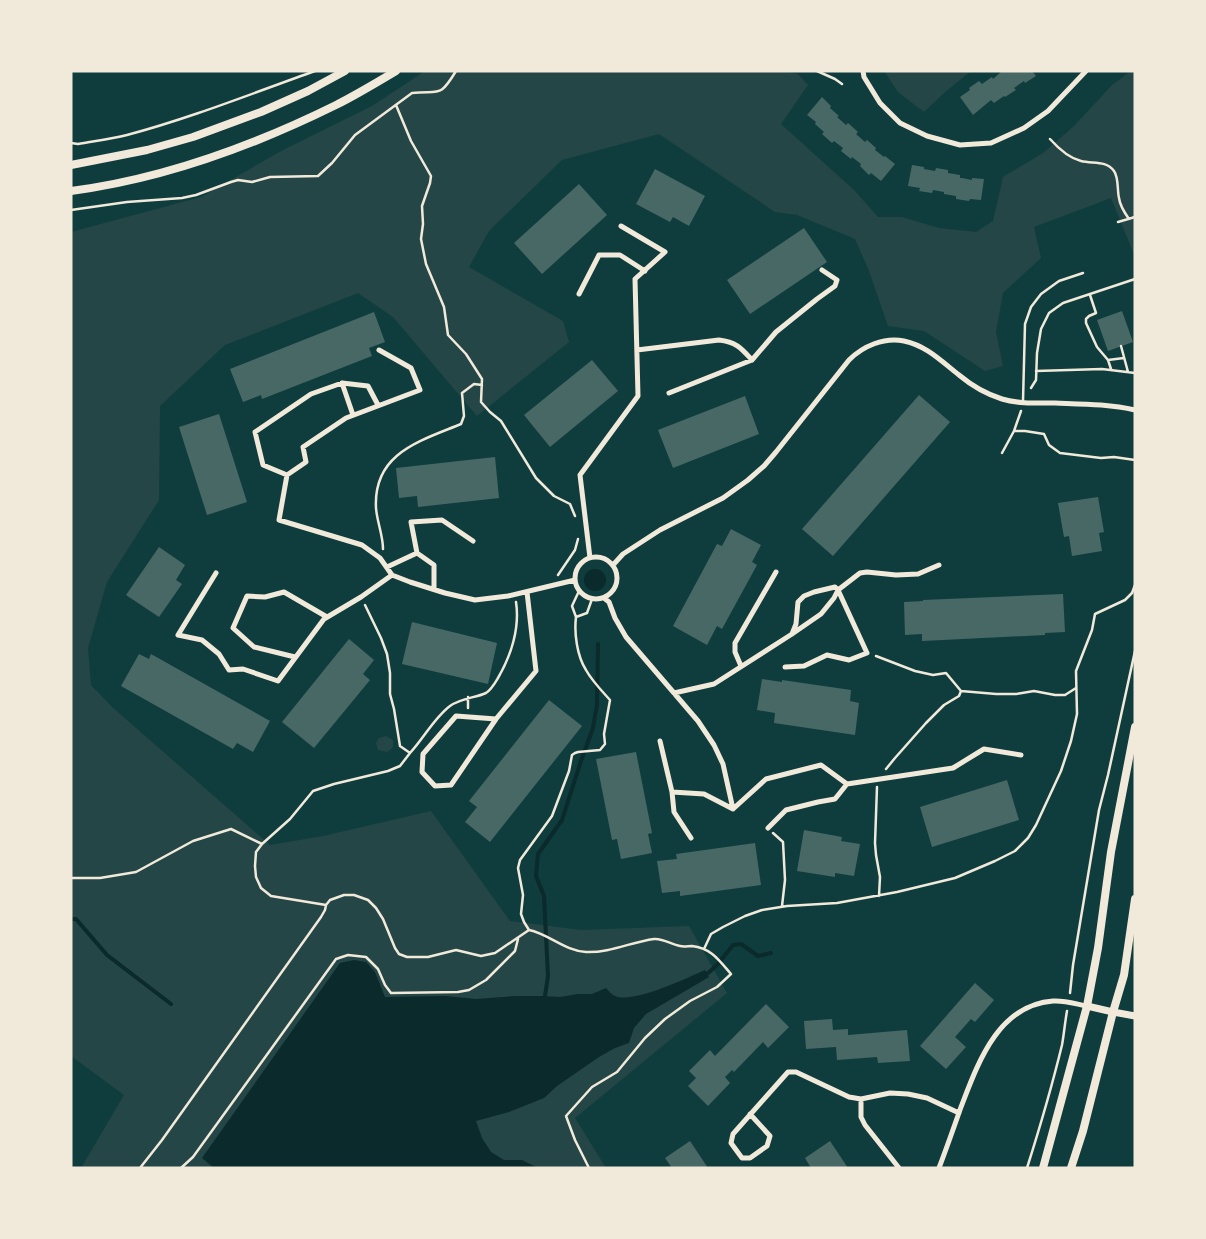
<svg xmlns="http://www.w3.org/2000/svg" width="1206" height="1239" font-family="Ubuntu,sans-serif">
<rect width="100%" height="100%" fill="#0f3d3e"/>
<path fill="#244646" d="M425 71H783L798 74 808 85 781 124 854 190 878 217H902L939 228 976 232 993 221 1003 177 1043 153 1074 126 1112 85 1131 71H1135V257L1111 198 1034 227 1041 258 1003 293 996 332 1003 366 985 371 924 331 888 326 869 271 855 239 797 215 775 212 659 134 562 160 489 231 469 267 563 321 569 342 477 416 393 317 358 293 225 345 160 406 159 500 107 582 88 648 91 685 112 707 270 845 323 836 431 811 510 921 581 930 689 926 727 993 575 1118 606 1168H81L124 1095 71 1056V232L201 197 283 150 372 106Z
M884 71H971L944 93 924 112 898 92Z
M386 736 393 740C394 747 393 748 387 752L378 750 376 743 379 738Z"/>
<path fill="#0a2a2b" d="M584 580a11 11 0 1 1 22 0a11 11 0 1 1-22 0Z
M354 960 366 962 375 972 385 997 445 996 476 999 515 996H542L560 997 578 994H592L606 988C609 991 612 995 615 996 633 1004 687 978 705 970L709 977 646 1014 634 1028 629 1043 615 1048 599 1057 557 1086 544 1098 509 1112 476 1121 482 1138 491 1152 504 1160H522L538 1168H214L202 1158 340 963Z"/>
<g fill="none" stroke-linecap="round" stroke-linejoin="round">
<path stroke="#0a2a2b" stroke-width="4" d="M71 919H76L107 955 171 1004
M707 974 717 965 733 945 741 944 758 956 771 953
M545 996 548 976 544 896 536 876 538 854 562 820 581 761 593 728 597 704 598 644"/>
</g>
<path fill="#486865" d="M1002 71H1032L1036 76 1025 83 1024 81 1014 88 1016 90 1005 97 1004 96 994 103 991 100 973 115 960 97 970 90 969 88 979 81 982 84 992 77 993 79Z
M822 97 831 106 830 108 839 116 837 117 846 125 848 123 858 132 856 134 865 142 867 140 876 148 875 150 884 157 885 156 895 164 881 181 871 173 869 175 860 166 861 164 852 157 851 159 841 151 843 148 834 141 832 143 822 134 824 132 815 124 816 122 807 115Z
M912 165 924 167V169L935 171 936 168 948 170V173L960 175V178H962L972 180V178L984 179 981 200 970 199 969 201 956 199V196L944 194V192L933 190 932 193 919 191 920 188 908 186Z
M655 169 705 196 689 226 673 217 670 222 636 204Z
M579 184 607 215 542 274 514 243Z
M804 228 827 262 750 314 727 280Z
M1122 311 1133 342 1108 351 1097 320Z
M374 312 385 342 369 348 372 356 262 399 261 395 243 402 230 369Z
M592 360 618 391 550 447 524 415Z
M919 395 950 422 833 556 802 529Z
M745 396 759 434 673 468 658 430Z
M219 414 247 502 207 515 179 427Z
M495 457 499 498 418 507 417 496 399 498 396 468Z
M1098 497 1104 532 1099 533 1102 551 1072 556 1069 536 1064 537 1058 503Z
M731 529 761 545 752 562 757 565 722 629 717 626 707 645 673 626 717 544 722 546Z
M159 547 185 565 176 580 182 584 159 617 126 595Z
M1063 594 1065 632 1045 633V635L922 641V634L905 635 904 602 923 601V600Z
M412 622 497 643 488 684 402 664Z
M349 639 374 660 363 674 370 680 314 748 282 722Z
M139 654 149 659 151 654 270 721 253 752 237 743 233 749 121 686Z
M762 679 782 682V680L851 690 850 701 859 703 855 735 774 723 775 713 757 710Z
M549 700 582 726 490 842 465 822 477 807 469 801Z
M636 752 652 833 648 834 652 853 621 859 617 839 612 840 596 759Z
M1007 780 1019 820 932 847 920 807Z
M804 830 842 837 841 841 860 844 854 876 835 873V877L797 871Z
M755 843 761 885 680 896V891L662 893 657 861 677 859 676 854Z
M975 983 994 1000 975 1022 971 1019 955 1037 966 1047 946 1069 920 1046Z
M766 1004 789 1027 768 1048 763 1042 734 1072 732 1070 725 1077 730 1083 708 1106 688 1086 696 1078 689 1071 710 1050 715 1056Z
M832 1019 833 1030 848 1029V1035L907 1030 910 1061 878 1063 877 1057 837 1060 836 1047 806 1049 804 1021Z
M690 1141 708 1168H672L665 1158Z
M830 1141 848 1168H811L805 1158Z"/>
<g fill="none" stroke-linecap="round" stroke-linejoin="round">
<path stroke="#f1e9da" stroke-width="2.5" d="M817 71 835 79 842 84
M396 105 411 141 431 176 430 183 422 206 423 224 421 239 426 264 444 307 448 335 466 354 482 379 481 402 490 412 501 421 536 478 554 496 570 504 575 516
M1050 139C1058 148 1069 158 1081 161 1093 164 1106 160 1114 171 1119 178 1117 190 1119 198 1120 206 1124 212 1129 219
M71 143 78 144C95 141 111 139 127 135 191 118 253 93 315 71
M71 210 127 202 182 198 196 195 231 182 238 180 252 182 270 177 318 176 332 163 355 135 412 93C440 90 439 99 456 71
M1118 222 1135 217
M1090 295 1096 313 1089 316 1086 319V323L1097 347 1108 360
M1121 346 1128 372
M1111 369 1108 360 1124 358
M1036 371 1102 369 1135 373
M1031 388 1036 380 1037 353 1041 329 1049 313 1063 303 1135 279
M1014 431H1025L1044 434 1049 445 1060 453 1101 458 1114 457 1135 460
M1002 453 1014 431 1021 411
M383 549C383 535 377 522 376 508 373 453 420 441 461 424L464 416 462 393 474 384 482 385
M558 575 575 550 578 539
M576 617 572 606 579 591
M876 656 915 671 933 675 946 673 961 691 959 696 944 705 926 723 895 758 886 769
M961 691 996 694H1016L1034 691 1055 695H1065L1076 688
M468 708V697
M410 753C424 738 434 718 450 706 461 698 475 698 486 693 491 690 495 683 498 678 511 656 520 628 516 602
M877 787 875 843 876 855 880 877 879 896
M773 833 783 842 785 880 782 906
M71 878H100L136 872 193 841 231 829 262 844
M326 905 271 896 261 888 256 877 255 866 256 852 262 844 290 819 313 791 334 784 388 771 400 766 410 753 400 746 394 709 390 694V673L387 654 381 638 365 605
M529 930 524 922 521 914 523 895 518 868 520 860 552 816 569 771 572 755 575 753 578 752 600 750 605 744 604 734 610 700C602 691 592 681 586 670 577 656 574 633 576 617L587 613 592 599
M704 949 711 934 723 927 745 916 762 910 787 906 837 903 897 892 955 878 995 861 1015 851 1028 838 1036 825 1061 771 1071 741 1077 714 1076 671 1092 630 1095 614 1125 600 1132 593 1135 585
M1070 993 1073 965 1099 810 1108 775 1135 651
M140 1168 162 1140 321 917 325 910 326 905 330 900 344 895H354L368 900 376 908 383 919 395 948 399 954 407 957H428L456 950 481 956 495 953 529 930C549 934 565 951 586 952 610 953 631 942 654 939 663 938 672 945 680 946 684 947 688 946 692 946 711 948 719 960 731 974L717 987 690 1001 665 1019 645 1038 617 1072 592 1087 566 1116 575 1140 589 1168
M181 1168 193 1157 336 959 348 955 366 957 378 969 385 985 391 993 458 992 469 990 486 980 515 951 518 939
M1027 1168C1040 1127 1052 1086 1062 1045 1064 1034 1065 1022 1067 1011"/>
<path stroke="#f1e9da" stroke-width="2.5" d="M1023 401 1025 324 1031 307 1041 294 1059 281 1083 273"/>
<path stroke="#f1e9da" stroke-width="5" d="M863 71 864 77 880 103 900 123 927 136 960 145 991 143 1024 128 1048 111 1086 71
M579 294 599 255H620L645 271
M379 350 411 368 420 390 346 418 303 447 306 462 287 475 279 520 362 545 380 558 392 575 410 582 445 593 475 600 508 596 575 580
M637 350 719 340C736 342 741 348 752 360L669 393
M752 360 776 332 817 299 835 286 837 280 822 270
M342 383 368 386 378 405
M287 475 263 465 255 432 311 394 342 383 353 415
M417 553 434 565V589
M575 578a21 21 0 1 1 42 0a21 21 0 1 1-42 0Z
M590 558 580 475 638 396 635 279 665 252 621 226
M613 565 623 554 660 530 723 498 748 480 764 466 776 452 849 360C863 346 884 337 904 341 927 346 941 361 959 375 971 385 986 394 1002 399 1019 404 1037 403 1055 403 1082 404 1109 404 1135 410
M387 567 417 553 411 522 442 520 473 541
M216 573 178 635 202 640 219 654 229 670 243 669 278 681 324 619 361 597 392 575
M604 598 609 602 615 618 626 637 698 721 714 745 723 764 733 809 766 779 821 765 847 784 953 768 984 749 1021 755
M792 634 796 624 798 602 804 596 814 592 835 587 838 590
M295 657 254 647 233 628 247 596 265 597 284 592 327 617
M741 666 735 652V643L776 572
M785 667 804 666 827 655 849 660 867 653 838 590
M674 693 714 684 792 634 821 614 834 598 838 590 860 573 867 572 896 575 918 574 939 565
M496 719 451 785 435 786 422 772 423 754 456 716 496 719 536 671 527 592
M660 741 672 792 704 794 733 809
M672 792 674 812 691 838
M768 828 786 810 818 802 835 799 847 784
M861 1099V1117L865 1125 899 1168
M750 1114 770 1136 767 1146 750 1158H742L731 1143 733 1134 788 1072H796L849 1097 861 1099 890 1093 908 1094 927 1098 959 1113
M939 1168C947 1147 954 1127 961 1107 978 1063 998 1005 1053 1001 1064 1000 1076 1004 1087 1006"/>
<path stroke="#f1e9da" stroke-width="7" d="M1087 1006 1113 1012 1135 1016"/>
<path stroke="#f1e9da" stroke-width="8" d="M71 165 147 150 193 137 261 112 308 91 345 71
M71 191C163 179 253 146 336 105 356 95 376 83 396 71
M1043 1168 1087 1006 1098 948 1111 852 1135 727
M1071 1168 1083 1131 1113 1012 1124 975 1135 899"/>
</g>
<rect width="1206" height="1239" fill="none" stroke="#f1e9da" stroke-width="145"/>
</svg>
